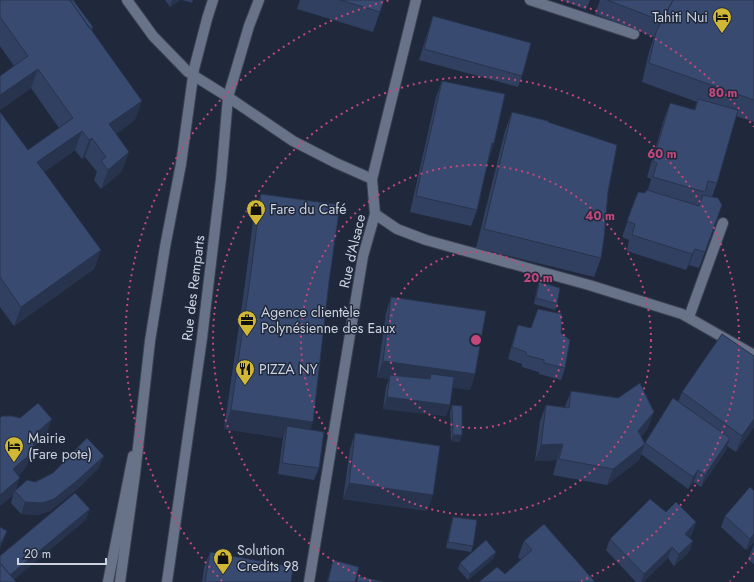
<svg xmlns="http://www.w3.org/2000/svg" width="754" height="582" font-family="Jost,sans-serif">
<rect width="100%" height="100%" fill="#20293c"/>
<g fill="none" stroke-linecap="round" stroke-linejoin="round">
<g stroke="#3c4354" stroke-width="12">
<path id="street" d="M127 0 153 36 188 72 228 97 293 141 336 163 372 179
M530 0 634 34
M375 214 397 229 426 240 589 285 682 314 754 355
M689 317 723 223
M108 582 133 456
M309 582 363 256 375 214 372 179 416 0"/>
</g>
<g stroke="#3c4354" stroke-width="12">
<path id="secondary" d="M120 582 135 474 150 341 165 247 181 164 194 69 207 19 213 0
M167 582 202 338 221 179 228 97 249 26 259 0"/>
</g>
<use href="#street" stroke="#68738a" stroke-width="10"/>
<use href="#secondary" stroke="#68738a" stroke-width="10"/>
</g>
<path fill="#314060" d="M0 0 93 27 92 31 135 120 116 134 122 171 101 189 94 180 97 172 85 157 82 159 75 150 44 172 101 250 94 269 14 326 0 307V112L28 150 59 128 31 88 0 110V76L14 66 0 46Z
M165 0H180L170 7Z
M182 0H193L192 3Z
M300 0H384L373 32 297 9Z
M562 0H590L586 10Z
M600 0H754V122L736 116 717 183 712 197 722 205 699 268 689 265 686 270 627 251 629 240 622 237 638 192 645 193 648 190 651 179 647 177 664 119 670 103 694 110 697 102 642 82 649 52 654 37 595 14Z
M433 16 522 76 518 87 419 60 429 28Z
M442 81 494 143 489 158 477 210 471 226 410 212 436 97Z
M512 112 548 122 608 192 601 258 594 277 476 248 505 131Z
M261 194 329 282 313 422 310 429 319 468 314 480 278 474 283 438 224 429 244 291 254 214Z
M539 282 557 304 555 310 534 304 537 288Z
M391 297 475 374 470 390 452 387 450 405 446 416 383 409 386 387 389 379 377 377 386 313Z
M538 309 561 333 565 368 561 380 539 374V372L522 367V364L508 359 514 337 518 325 531 328Z
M754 356V427L736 452 727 446 726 450 701 487 694 482 688 489 641 454 639 460 607 485 553 475 557 460 535 461 540 421 546 405 565 407 571 391 648 428 641 437 645 443 673 398 678 402 682 392Z
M452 405 460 442 451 441 450 412Z
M0 418 46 435 33 447 27 465 22 472 18 476 16 490 35 482 99 468 75 491 50 511 38 515 21 514 11 503 13 495 0 506Z
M355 433 433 495 427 511 343 499 350 449Z
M754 491V542L746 550 721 527 725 516Z
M666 512 696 522 692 534 689 537 693 541 689 552 674 566 668 558 643 582H636L606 550 610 539Z
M453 517 473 546 471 552 446 548 451 523Z
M524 541 595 582 505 574 521 560 518 557Z
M754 544V564L748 560Z
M210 552 291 582H202L204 568Z
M494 558 468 580 458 569 460 563Z
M333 560 355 582H327L331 567Z"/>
<path fill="#28344e" d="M172 0H180L170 7Z
M38 69 31 88 0 110V95Z
M142 101 135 120 102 144 109 124Z
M82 131 75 150 30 182 37 162Z
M92 138 85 157 82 159 89 140Z
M492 143H494L488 159Z
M129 152 122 171 101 189 108 170Z
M695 249 689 265 686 270 692 254Z
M101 250 94 269 14 326 21 307Z
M383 361 475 374 470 390 428 384 430 379 431 374 427 384 390 375 389 379 377 377Z
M387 397 450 405 446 416 383 409Z
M231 410 313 422 306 441 287 426 283 438 224 429Z
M654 412 648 428 633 447 638 431Z
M52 419 46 435 27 452 33 436Z
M754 419V427L736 452 742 436Z
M453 435H462L460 442 451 441Z
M730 438 726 450 701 487 705 475Z
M563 444 557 460 535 461 541 445Z
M645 444 639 460 607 485 613 469Z
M33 449 27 465 22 472 7 485 13 469Z
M104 456 99 468 75 491 50 511 38 515 21 514 25 502Z
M698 470 694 482 688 489 693 477Z
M20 478 13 495 0 506V495Z
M349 483 433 495 427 511 343 499Z
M90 509 86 520 11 582 7 577Z
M696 522 692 534 681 546 685 534Z
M7 531 3 542 0 548V545Z
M754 534V542L746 550 750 539Z
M693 541 689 552 674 566 679 554Z
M672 547 668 558 643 582H641L644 574Z
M496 552 494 558 468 580 470 574Z"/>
<path fill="#394a70" stroke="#28344e" d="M0 0H70L142 101 109 124 129 152 108 170 101 161 106 157 92 138 89 140 82 131 37 162 101 250 21 307 0 277V112L28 150 73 118 38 69 0 95V76L28 56 0 17Z
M70 0H73L93 27 90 29Z
M340 0H384L380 12Z
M607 0H673L662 21Z
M673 0H754V100L649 63 656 32Z
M433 16 531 43 522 76 424 49Z
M442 81 505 94 494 143H492L477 210 416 196Z
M698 99 738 110 717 183 708 181 705 192 653 177 657 163 653 161 670 103 695 110Z
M512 112 548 121V122L617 145 608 192 604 238 601 258 484 229Z
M647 190 699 206 703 195 718 198 722 205 705 252 695 249 692 254 632 235 635 224 627 221 638 192 645 193Z
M261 194 340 205 329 282 313 422 231 410 251 272Z
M539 282 560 288 557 304 536 298Z
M391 297 486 311 475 374 383 361Z
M538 309 562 314 561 333 570 340 565 368 544 363V360L526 355V352L512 347 518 325 531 328Z
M722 334 754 356V419L742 436 682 392Z
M431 374 454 377 450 405 387 397 390 375 430 379Z
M640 383 654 412 638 431 645 444 613 469 559 459 563 444 541 445 546 405 569 408 571 391 618 398Z
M673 398 730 438 705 475 698 470 693 477 645 443Z
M38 403 52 419 33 436 34 438 33 449 28 456 13 469 20 478 0 495V418L2 416H12L20 418Z
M452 405 462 406V435H453Z
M287 426 324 432 319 468 282 463Z
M355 433 440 446 433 495 349 483Z
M87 438 104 456 79 479 54 499 42 503 25 502 15 491 27 480 35 482 53 473Z
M750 487 754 491V534L750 539 725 516Z
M75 493 90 509 10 575 0 563V556Z
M650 499 666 512 676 502 696 522 685 534 693 541 679 554 672 547 644 574 610 539Z
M453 517 477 520 473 546 448 542Z
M544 524 595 582H479L497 567 505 574 532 550 524 541Z
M0 527 7 531 0 545Z
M486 540 496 552 470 574 460 563Z
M210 552 293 567 291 582H205Z
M333 560 359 567 355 582H328Z
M0 563 16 582H0Z
M358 576 383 582H357Z"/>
<g fill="none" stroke="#c4477c" stroke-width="2" stroke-dasharray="2 4">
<circle cx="476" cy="340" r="88"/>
<circle cx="476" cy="340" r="175"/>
<path d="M371 581A263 263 0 1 1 581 581"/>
<path d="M754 553A350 350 0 0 1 730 581M222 581A350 350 0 0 1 391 0M561 0A350 350 0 0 1 754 127"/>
</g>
<defs>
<g id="hotel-pin" transform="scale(1)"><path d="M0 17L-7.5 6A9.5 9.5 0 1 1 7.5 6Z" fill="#d0b736" stroke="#20293c"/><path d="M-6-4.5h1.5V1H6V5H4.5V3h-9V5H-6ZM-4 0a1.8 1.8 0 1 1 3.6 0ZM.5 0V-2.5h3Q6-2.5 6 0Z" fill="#111"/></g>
<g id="shop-pin" transform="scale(1)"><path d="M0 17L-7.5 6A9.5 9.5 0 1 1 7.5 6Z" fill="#d0b736" stroke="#20293c"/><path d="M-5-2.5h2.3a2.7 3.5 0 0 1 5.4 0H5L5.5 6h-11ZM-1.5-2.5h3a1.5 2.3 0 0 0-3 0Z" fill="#111"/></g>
<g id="office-pin" transform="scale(1)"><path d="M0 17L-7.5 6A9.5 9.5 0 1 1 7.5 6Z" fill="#d0b736" stroke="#20293c"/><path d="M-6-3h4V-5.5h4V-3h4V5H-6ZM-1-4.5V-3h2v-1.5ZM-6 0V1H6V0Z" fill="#111"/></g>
<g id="restaurant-pin" transform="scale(1)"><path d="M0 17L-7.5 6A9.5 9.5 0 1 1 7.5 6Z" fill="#d0b736" stroke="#20293c"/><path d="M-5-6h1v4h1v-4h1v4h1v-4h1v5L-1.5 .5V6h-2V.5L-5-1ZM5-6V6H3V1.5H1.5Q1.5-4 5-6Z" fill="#111"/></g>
</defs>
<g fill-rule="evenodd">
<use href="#hotel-pin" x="722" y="17"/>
<use href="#shop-pin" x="256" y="209"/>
<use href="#office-pin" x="247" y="320"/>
<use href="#restaurant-pin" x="245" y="369"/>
<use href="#hotel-pin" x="14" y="446"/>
<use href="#shop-pin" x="223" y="558"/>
</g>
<g text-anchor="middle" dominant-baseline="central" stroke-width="3" stroke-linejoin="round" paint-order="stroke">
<g font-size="14" fill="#ccd3df" stroke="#20293c" text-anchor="start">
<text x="708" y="17" text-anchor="end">Tahiti Nui</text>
<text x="270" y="209">Fare du Café</text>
<text x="261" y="312">Agence clientèle<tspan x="261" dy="16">Polynésienne des Eaux</tspan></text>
<text x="259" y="369">PIZZA NY</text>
<text x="28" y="438">Mairie<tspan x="28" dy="16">(Fare pote)</tspan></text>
<text x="237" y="550">Solution<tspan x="237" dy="16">Credits 98</tspan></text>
</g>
<g font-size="14" fill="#ccd3df" stroke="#20293c">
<text transform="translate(352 251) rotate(-77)">Rue d'Alsace</text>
<text transform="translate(193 288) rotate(-83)">Rue des Remparts</text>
</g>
</g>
<circle cx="476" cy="340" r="6" fill="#c4477c" stroke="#20293c" stroke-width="2"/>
<g font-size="12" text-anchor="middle" font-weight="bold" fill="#c4477c" stroke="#20293c" stroke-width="3" stroke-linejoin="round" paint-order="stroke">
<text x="723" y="97">80 m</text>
<text x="662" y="158">60 m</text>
<text x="600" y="220">40 m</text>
<text x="538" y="282">20 m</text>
</g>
<path d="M18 558v6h88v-6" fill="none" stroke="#ccd3df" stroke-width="2"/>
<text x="24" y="558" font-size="12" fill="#ccd3df" stroke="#20293c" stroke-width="3" paint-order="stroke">20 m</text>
</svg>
